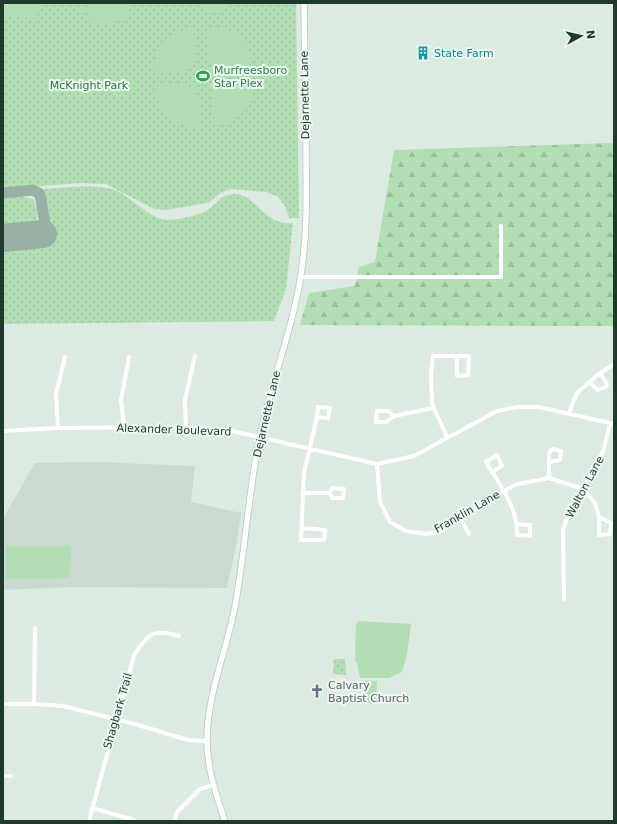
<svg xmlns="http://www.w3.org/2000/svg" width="617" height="824" font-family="'DejaVu Sans',sans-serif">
<defs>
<pattern id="green-dots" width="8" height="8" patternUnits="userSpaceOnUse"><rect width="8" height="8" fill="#b2deb4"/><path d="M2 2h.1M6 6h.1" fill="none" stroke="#99bf9b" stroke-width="1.8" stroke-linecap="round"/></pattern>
<pattern id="forest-firs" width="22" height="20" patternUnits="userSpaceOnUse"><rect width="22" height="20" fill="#b2deb4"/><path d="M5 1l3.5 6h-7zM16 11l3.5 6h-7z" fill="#99bf9b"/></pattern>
</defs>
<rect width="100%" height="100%" fill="#dceae1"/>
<path fill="#cadacf" d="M94 462 195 466 191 502 241 513 236 546 227 588 70 587 3 590V519L35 463Z"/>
<path fill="url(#green-dots)" d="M3 3H296L299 218H289L285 206 278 197 267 192 231 189 220 193 208 203 165 210 154 209 106 184 80 183 3 189Z
M69 187C83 187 101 185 115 190 129 196 148 216 162 219 174 221 193 217 204 212 215 207 221 193 235 194 257 195 264 226 293 223L286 289 274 321 3 324V247L50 242 45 189Z
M13 195 33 199 38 211 36 225 3 228V196Z
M334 659H345L346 675 333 674Z"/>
<path fill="url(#forest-firs)" d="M614 143V326L300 325 309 293 355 286 359 267 375 262 394 150Z"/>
<path fill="#b2deb4" d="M3 3H20L18 18 3 16Z
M21 3H39L37 19 19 18Z
M90 3H132L129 5H128L130 11H127V21H116V25L90 23V13L77 12 78 7 90 8Z
M206 3H232C225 10 217 13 206 12Z
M222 27C241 34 251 47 252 67L221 69 213 66 211 62 208 60 206 28Z
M194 28 196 59 191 69H188L185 72 154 74C153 44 165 33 194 28Z
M253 81C256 107 238 123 214 126L212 94 215 85Z
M185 84 195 89 198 96 201 127C175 128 157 112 154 86Z
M6 546H71L70 578 6 579Z
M359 621 411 624 407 655 402 672 389 678H360L357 663 355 661 356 624Z
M364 680 377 681 376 703 362 702Z"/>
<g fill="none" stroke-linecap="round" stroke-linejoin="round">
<path stroke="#99b0a4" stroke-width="11" d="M3 193 33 190 40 194 45 224 43 234"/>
<path stroke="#99b0a4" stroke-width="28" d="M3 238 43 234"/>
<g stroke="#aecbba" stroke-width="7">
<path id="secondary" d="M225 821C216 795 207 768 207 740 207 694 227 650 235 606 246 548 248 489 261 432 272 379 293 328 301 274 308 231 306 189 306 145 305 98 305 50 304 3"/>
</g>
<path stroke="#fff" stroke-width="4" d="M301 277H501V226
M589 382 598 390 606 387 607 384 600 373
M569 413 577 393 600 373 614 364
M394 416 388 411H377L376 422H386L394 416 433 408
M124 427 121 400 129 357
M58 428 56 394 65 357
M186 428 185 400 195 356
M3 431 58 428 172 427 228 430 377 464 414 456 497 411 517 407H539L614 424
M447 437 432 404 431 374 433 356H469L468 375 457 376V357
M377 464 380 502 390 522 406 531 426 534 438 532 492 500 503 491 518 484 549 478 580 488 591 498 595 503 599 517V535L610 534 611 523 599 517
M492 472 502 466 497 455 486 462C499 484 518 507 517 535L530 536V525L517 524
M549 478V453L550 451 553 449 561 451 560 460 549 462
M302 493H330L332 498H343L344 489 332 488 330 493
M460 518 469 534
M302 528 325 530 324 540H301L304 473 317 417 328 418 330 408 318 407 317 417
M564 599 563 530 569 513 603 452 610 424
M3 704H34L63 706 138 725 188 740 207 741
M34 704 35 628
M3 776H11
M92 808 134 820
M89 821 134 655C149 634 152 628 179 636
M174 821 177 812 200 789 213 785"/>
<use href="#secondary" stroke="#fff" stroke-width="5.5"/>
</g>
<defs>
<g id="building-bare" transform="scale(1.08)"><path d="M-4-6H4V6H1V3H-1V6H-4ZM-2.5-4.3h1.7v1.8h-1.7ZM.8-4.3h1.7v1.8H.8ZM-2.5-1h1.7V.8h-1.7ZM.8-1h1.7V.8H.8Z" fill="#0f9aa8" stroke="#ecf7ef" stroke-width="2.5" paint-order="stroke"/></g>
<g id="stadium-bare" transform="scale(1.08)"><path d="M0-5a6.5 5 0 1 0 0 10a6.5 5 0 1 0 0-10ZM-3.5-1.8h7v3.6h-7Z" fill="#2e9e5b" stroke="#ecf7ef" stroke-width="2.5" paint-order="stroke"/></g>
<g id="church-bare" transform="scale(1.08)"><path d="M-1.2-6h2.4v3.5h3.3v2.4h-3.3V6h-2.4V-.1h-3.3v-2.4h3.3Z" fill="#6b7280" stroke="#ecf7ef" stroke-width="2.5" paint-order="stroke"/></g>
</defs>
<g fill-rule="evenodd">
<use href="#building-bare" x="423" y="53"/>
<use href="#stadium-bare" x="203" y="76"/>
<use href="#church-bare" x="317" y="691"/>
</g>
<g text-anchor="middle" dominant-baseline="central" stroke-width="4" stroke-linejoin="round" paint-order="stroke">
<g font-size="11" fill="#0d838f" stroke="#ecf7ef" text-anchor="start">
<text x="434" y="53">State Farm</text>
</g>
<g font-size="11" fill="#27864d" stroke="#ecf7ef" text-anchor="start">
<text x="214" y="70">Murfreesboro<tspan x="214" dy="13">Star Plex</tspan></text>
</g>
<g font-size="11" fill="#237531" stroke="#ecf7ef">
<text x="89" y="85">McKnight Park</text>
</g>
<g font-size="11" fill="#1d3a2c" stroke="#ecf7ef">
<text transform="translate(305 95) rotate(-91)">Dejarnette Lane</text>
<text transform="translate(267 414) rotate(-77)">Dejarnette Lane</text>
<text transform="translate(174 430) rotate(2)">Alexander Boulevard</text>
<text transform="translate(585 487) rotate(-62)">Walton Lane</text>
<text transform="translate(467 512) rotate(-30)">Franklin Lane</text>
<text transform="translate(118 711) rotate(-74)">Shagbark Trail</text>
</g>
<g font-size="11" fill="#5b616d" stroke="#ecf7ef" text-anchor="start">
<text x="328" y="685">Calvary<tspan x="328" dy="13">Baptist Church</tspan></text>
</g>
</g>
<rect width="617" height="824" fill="none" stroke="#1d3a2c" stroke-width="8"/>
<g transform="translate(581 36) rotate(82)" stroke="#ecf7ef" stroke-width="3" paint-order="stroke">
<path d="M0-3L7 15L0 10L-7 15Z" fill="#1d3a2c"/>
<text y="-6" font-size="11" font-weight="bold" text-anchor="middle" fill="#1d3a2c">N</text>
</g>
</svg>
